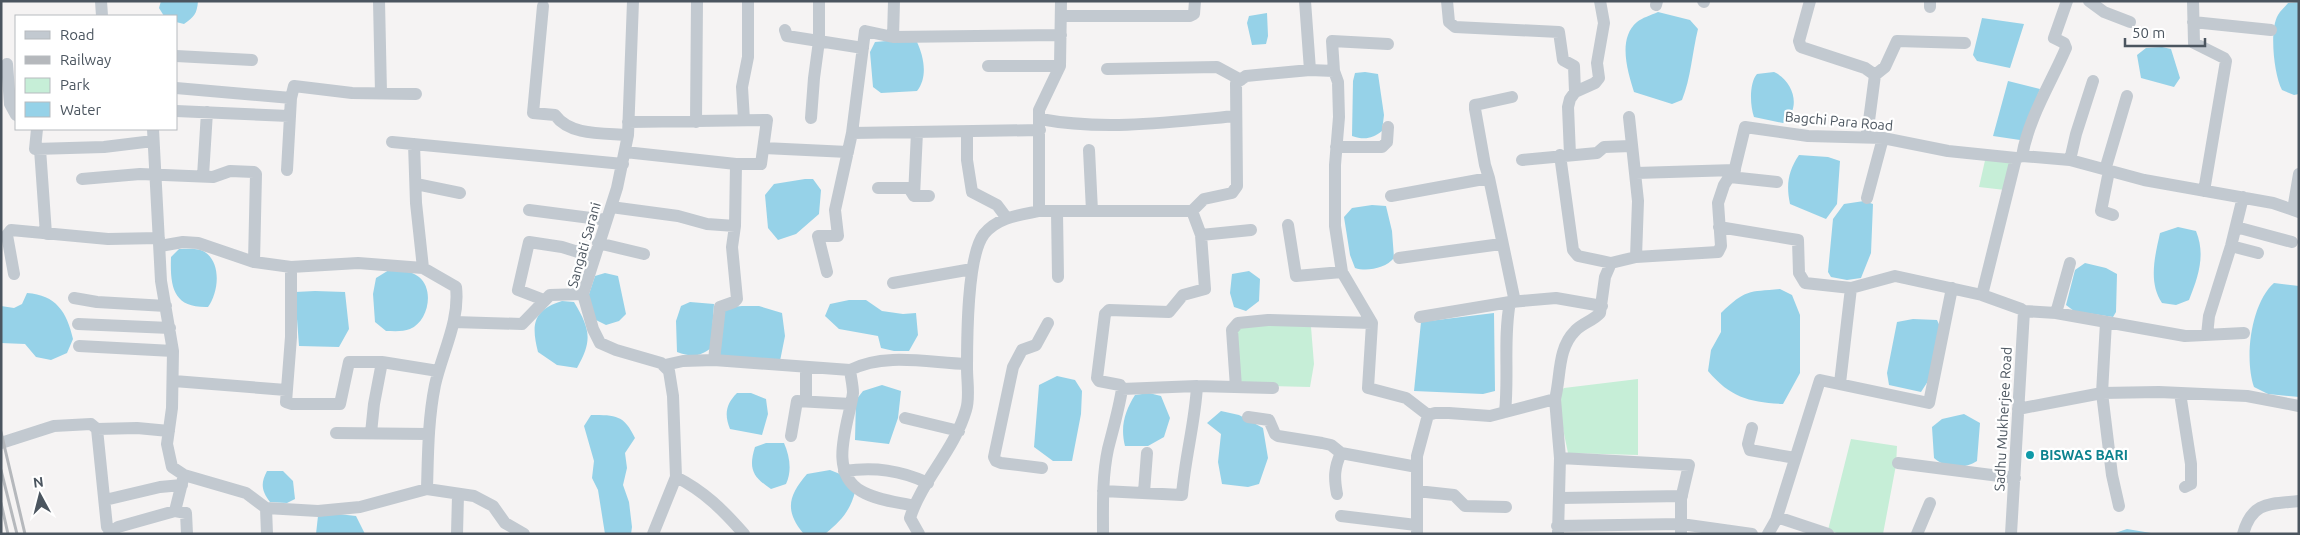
<svg xmlns="http://www.w3.org/2000/svg" width="2300" height="535" font-family="Ubuntu,sans-serif">
<rect width="100%" height="100%" fill="#f5f3f3"/>
<path fill="#c6eed7" d="M1986 156 2012 160 2005 190 1979 187Z
M1235 320 1311 327 1314 364 1310 387 1235 385Z
M1638 379V455L1568 453 1556 395 1564 388Z
M1851 439 1897 446 1896 465 1883 534H1840L1828 530Z"/>
<path fill="#96d2e8" d="M161 1H198C197 14 194 17 184 24L176 22V16H164L159 8Z
M2299 2V94L2294 95 2282 90C2274 75 2269 30 2278 15 2280 11 2285 7 2288 3Z
M1658 12 1690 20 1698 29C1692 53 1691 78 1682 100L1672 104 1634 92C1628 72 1617 39 1637 22 1642 18 1651 15 1658 12Z
M1267 13 1268 36 1266 44 1252 45 1247 23 1249 16Z
M1982 18 2024 24 2010 68 1977 61 1973 55Z
M898 40 917 42C924 57 928 77 917 91L881 93 873 87 870 52 875 42Z
M2162 47 2171 49 2180 78 2174 87 2141 78 2137 55 2146 48Z
M1365 72 1378 74 1384 115 1382 131C1372 139 1364 140 1352 136L1353 81 1355 73Z
M1774 72C1794 81 1802 109 1783 123L1754 117C1750 106 1749 83 1757 74Z
M2008 81 2040 89 2020 140 1993 136Z
M1799 155 1828 157 1840 161 1837 204 1826 219 1790 204C1786 185 1788 171 1799 155Z
M805 179H813L821 190 819 214 796 234 778 240 768 228 765 195 774 184Z
M1864 201 1873 204 1871 253 1861 278 1847 280 1831 277 1828 272 1833 219 1844 204Z
M1372 205 1386 206 1392 231 1394 258C1386 268 1367 272 1355 268L1350 255 1344 217 1352 208Z
M2178 227 2196 231C2206 255 2198 277 2189 300L2176 305 2162 303C2148 282 2155 256 2160 233Z
M179 249C186 249 197 248 203 251 222 261 219 292 208 307 173 308 170 287 171 257Z
M2085 263 2106 268 2117 274 2116 312 2113 317 2074 311 2066 305 2075 270Z
M389 270C400 271 410 270 419 277 435 290 428 322 410 329 403 332 393 331 386 331L375 322 373 294 376 278Z
M1249 271 1260 279 1259 301 1246 311 1234 307 1230 293 1232 274Z
M605 273 618 276 626 314 619 321 606 325 594 319 588 297 595 276Z
M2274 283 2299 286V397L2268 394 2254 387C2244 359 2251 303 2274 283Z
M1780 289 1792 295 1800 315V373L1783 404C1749 402 1731 398 1708 371L1711 350 1721 332V313C1746 289 1748 292 1780 289Z
M315 291 345 292 349 329 339 347 299 346 295 292Z
M27 293C56 295 67 312 73 339L67 353 51 360 36 357 25 344 1 343V306L14 308 22 304Z
M849 300H866L882 311 903 314 916 313 918 335 909 351H894L881 348 878 336 839 329 825 316 830 304Z
M562 301 574 302C590 329 593 340 577 368L557 365 538 352C531 324 533 310 562 301Z
M690 302 714 304 711 348C700 357 691 357 677 352L676 321 681 306Z
M742 306H759L782 313 785 336 780 361 720 355 722 308Z
M1494 313 1495 391 1483 394 1414 391 1421 322Z
M1913 319 1937 320 1942 331 1930 378 1921 392 1889 385 1887 373 1897 322Z
M1057 376 1075 380 1082 391 1081 414 1072 461H1053L1034 447 1039 385Z
M882 385 901 391 898 418 889 444 855 440 856 400 863 391Z
M737 393H751L766 399 768 414 762 435 730 429C724 414 726 404 737 393Z
M1149 393 1161 396 1170 418 1164 437 1148 446H1125C1120 426 1125 411 1135 395Z
M1221 411 1239 415 1263 428 1268 458 1259 484 1248 487 1222 484 1218 462 1221 434 1207 423Z
M1964 414 1980 423 1977 461C1964 470 1945 468 1934 458L1932 427 1942 419Z
M591 415C616 415 624 415 635 438L625 453 627 468 623 485 629 502 632 527 631 534H605L598 490 592 478 594 461 584 426Z
M766 443H784C790 457 792 471 786 484L771 489C753 477 748 469 755 447Z
M830 470 840 474 855 492C850 511 841 521 825 534L803 533C784 510 789 495 807 474Z
M267 471H283L293 481 295 499 287 503 270 502C262 491 260 484 267 471Z
M338 514 356 516 365 534H316L318 516Z
M2127 529 2157 534H2112Z"/>
<g fill="none" stroke-linecap="round" stroke-linejoin="round">
<path stroke="#c2c9d0" stroke-width="12" d="M101 1 102 16
M379 1 381 93
M633 1 628 135 617 188 583 294 593 329 600 343 616 350 661 363 669 371 673 396 676 477 653 534
M1447 1 1449 22 1455 27 1559 32 1563 60 1574 66 1575 92
M1703 1 1704 2
M1810 1 1799 41 1801 47 1865 68 1875 75 1867 136
M2089 1 2104 12 2130 22
M2193 1 2194 43 2224 58 2226 61 2204 191
M1656 5 1657 1
M543 6 533 113 555 115C570 136 604 133 628 135
M1930 7V1
M1061 16H1190L1194 14 1195 1
M2193 22 2271 30
M785 30 787 36 863 48
M893 37 894 1
M176 56 252 60
M7 64 10 104 16 115
M988 66H1060
M1107 69 1217 67 1241 80
M1310 70 1334 71 1338 82 1339 117 1335 165V226L1342 272 1372 323 1368 388 1406 398 1428 415
M1334 71 1332 41 1388 44
M1875 75 1885 67 1897 41 1965 43
M176 88 291 98 294 86 352 93 416 94
M1512 97 1480 104 1475 105V109L1485 165 1489 178 1515 302
M176 111 289 116
M1629 117 1638 201 1636 257
M811 118 814 78 819 41V1
M1040 119C1104 131 1172 122 1236 116
M744 120 742 87 748 57V1
M696 122 697 1
M37 129 35 149 104 147 153 141
M153 129 161 281 173 351 172 408 167 444 172 467 184 475
M967 132V160L972 192 997 205 1006 217
M852 133 1040 130
M392 142 623 164
M414 144 416 203 423 268
M1336 147H1382L1387 142 1388 127
M764 148 848 152
M40 149 46 234
M1089 150 1092 211
M625 152 736 164H761L767 120 628 122
M1560 155 1573 250 1578 256 1611 263
M1570 155 1568 107 1570 99 1575 92 1595 83 1599 78 1597 63 1604 23 1600 1
M2022 156C2029 117 2051 83 2066 48L2064 43 2054 38 2067 1
M1522 160 1597 153 1604 147 1631 146
M2070 160 2076 134 2093 81
M287 170 291 98
M2105 170 2127 96
M2109 171 2101 211 2113 215
M1636 173 1735 170
M203 176 207 112
M1730 177 1777 182
M82 179 140 174 213 177 230 171 254 172 256 174 254 262
M416 184 460 193
M878 188H909L914 196H929
M914 196 917 132
M1391 196 1489 178
M1867 198 1883 138
M611 207 678 216 707 224 735 226 736 164
M529 210 606 220
M2293 210 2299 174
M1039 211H1192L1204 199 1232 193 1237 186 1236 83 1246 76 1310 70 1305 1
M1057 212 1058 277
M1288 225 1296 276 1342 272
M1719 227 1798 240 1799 273 1805 283 1851 288 1895 276 1982 295
M2236 227 2292 242
M1201 235 1251 230
M598 243 644 254
M160 246 183 242 198 243 254 262 291 267 358 263 423 268 456 287C460 321 442 353 435 385 428 420 428 454 427 489
M2231 246 2258 253
M1399 258 1501 244
M291 267V337L286 402 292 404H340L349 362H382L438 371
M827 272 818 236H838L835 210 852 133 865 31 893 37 1061 35
M14 274 7 235 11 230 108 239 159 238
M893 283 972 269
M74 298 97 302 166 306
M544 300 518 290 529 242 562 247 594 257
M2024 311 2056 313 2185 336 2244 333
M2056 313 2070 263
M1420 317 1510 302 1556 298 1602 306
M454 322 522 324 550 295 583 294
M2106 322 2102 393 2112 475 2119 506
M78 324 170 328
M2207 335 2209 316 2231 246 2243 197
M79 346 173 351
M714 360 720 307 734 302 737 299 732 247 735 226
M665 365 683 361 714 360 850 370C885 352 930 363 967 364
M806 367V401
M850 370C851 378 853 386 853 393 849 423 827 471 861 491 876 500 897 502 914 506
M174 381 286 390
M1840 383 1851 288
M1236 387 1232 330 1238 323 1268 320 1372 323
M1122 389 1197 386 1273 388
M2180 393 2191 464V484L2185 487
M1555 399 1560 458 1558 533
M2018 409 2102 393 2159 392 2247 396 2299 406
M1505 412C1509 375 1503 339 1510 302
M1248 417 1269 420 1275 434 1278 436 1322 443 1331 445 1341 453 1417 467
M905 418 959 431
M1752 428 1748 444 1750 450 1795 458
M97 429 107 527 112 532
M336 433 428 434
M371 433 374 404 382 362
M791 436 797 401 851 404
M1 443 54 426 91 424 97 429 137 428 169 431
M1560 458 1689 465 1681 499V534
M1898 463 2015 478
M1042 468 1001 463 996 461 994 457 1013 367 1022 350 1036 345 1048 323
M844 471C875 467 900 470 928 483
M676 477C704 491 723 510 744 534
M1103 491 1182 495C1185 457 1195 423 1197 386
M1417 491 1454 495 1465 506 1506 507
M1144 492 1147 453
M1337 494C1334 478 1334 468 1341 453
M1561 498 1682 496
M105 500 160 487 182 485
M266 508 267 534
M175 511 186 513 187 534
M1341 516 1416 525
M1777 517 1828 534
M1557 526 1681 524 1752 534
M109 534 118 527 175 511 184 475 246 493 266 508 318 511 360 507 427 489 474 496 493 506 505 523 524 534
M457 534 458 495
M919 534 910 518C922 480 954 451 966 410 970 398 967 382 967 368 967 339 967 256 984 234 998 217 1020 215 1039 211V110L1060 66 1061 1
M1103 534C1103 506 1102 477 1108 449 1113 429 1119 409 1122 389L1120 385 1099 381 1097 378 1105 314 1109 310 1169 312 1183 295 1205 289 1201 235 1192 211
M1417 534V456L1428 415 1435 413H1449L1490 416 1555 399C1561 377 1557 349 1575 331 1582 323 1593 321 1600 313L1605 277 1611 263 1636 257 1718 252 1721 246 1718 203 1724 185 1735 168 1745 127 1808 136 1883 138 1948 151 2016 158 2022 156 2070 160 2144 180 2273 203 2299 212
M1768 534 1776 520 1820 380 1929 403 1952 288
M1917 534 1930 503
M2011 534 2024 311 2021 309 1982 295 2016 158
M2243 534C2252 501 2270 504 2299 501"/>
<path stroke="#b5b8bc" stroke-width="3" d="M1 432 25 534
M1 470 17 534
M1 503 8 534"/>
</g>
<circle fill="#0f9aa8" stroke="#fff" stroke-width="2" cx="2030" cy="455" r="5"/>
<g text-anchor="middle" dominant-baseline="central" stroke-width="4.5" stroke-linejoin="round" paint-order="stroke">
<g font-size="14" fill="#4b555f" stroke="#fff">
<text transform="translate(1839 121) rotate(5)">Bagchi Para Road</text>
<text transform="translate(584 245) rotate(-74)">Sangati Sarani</text>
<text transform="translate(2003 419) rotate(-87)">Sadhu Mukherjee Road</text>
</g>
<g font-size="14" font-weight="bold" fill="#0d838f" stroke="#fff" text-anchor="start">
<text x="2040" y="455">BISWAS BARI</text>
</g>
</g>
<rect width="2300" height="535" fill="none" stroke="#4b555f" stroke-width="5"/>
<rect x="15" y="15" width="162" height="115" fill="#ffffff" stroke="#b7bbbf"/>
<rect x="25" y="31" width="25" height="8" fill="#c2c9d0" stroke="#b7bbbf"/>
<text x="60" y="40" font-size="15" fill="#4b555f">Road</text>
<rect x="25" y="56" width="25" height="8" fill="#b5b8bc" stroke="#b7bbbf"/>
<text x="60" y="65" font-size="15" fill="#4b555f">Railway</text>
<rect x="25" y="78" width="25" height="15" fill="#c6eed7" stroke="#b7bbbf"/>
<text x="60" y="90" font-size="15" fill="#4b555f">Park</text>
<rect x="25" y="102" width="25" height="15" fill="#96d2e8" stroke="#b7bbbf"/>
<text x="60" y="115" font-size="15" fill="#4b555f">Water</text>
<g transform="translate(40 495) rotate(353)" stroke="#ffffff" stroke-width="4" paint-order="stroke">
<path d="M0-4L9 19L0 12L-9 19Z" fill="#4b555f"/>
<text y="-8" font-size="14" font-weight="bold" text-anchor="middle" fill="#4b555f">N</text>
</g>
<path d="M2125 38v8h80v-8" fill="none" stroke="#4b555f" stroke-width="2.5"/>
<text x="2132" y="38" font-size="15" fill="#4b555f" stroke="#ffffff" stroke-width="4" paint-order="stroke">50 m</text>
</svg>
